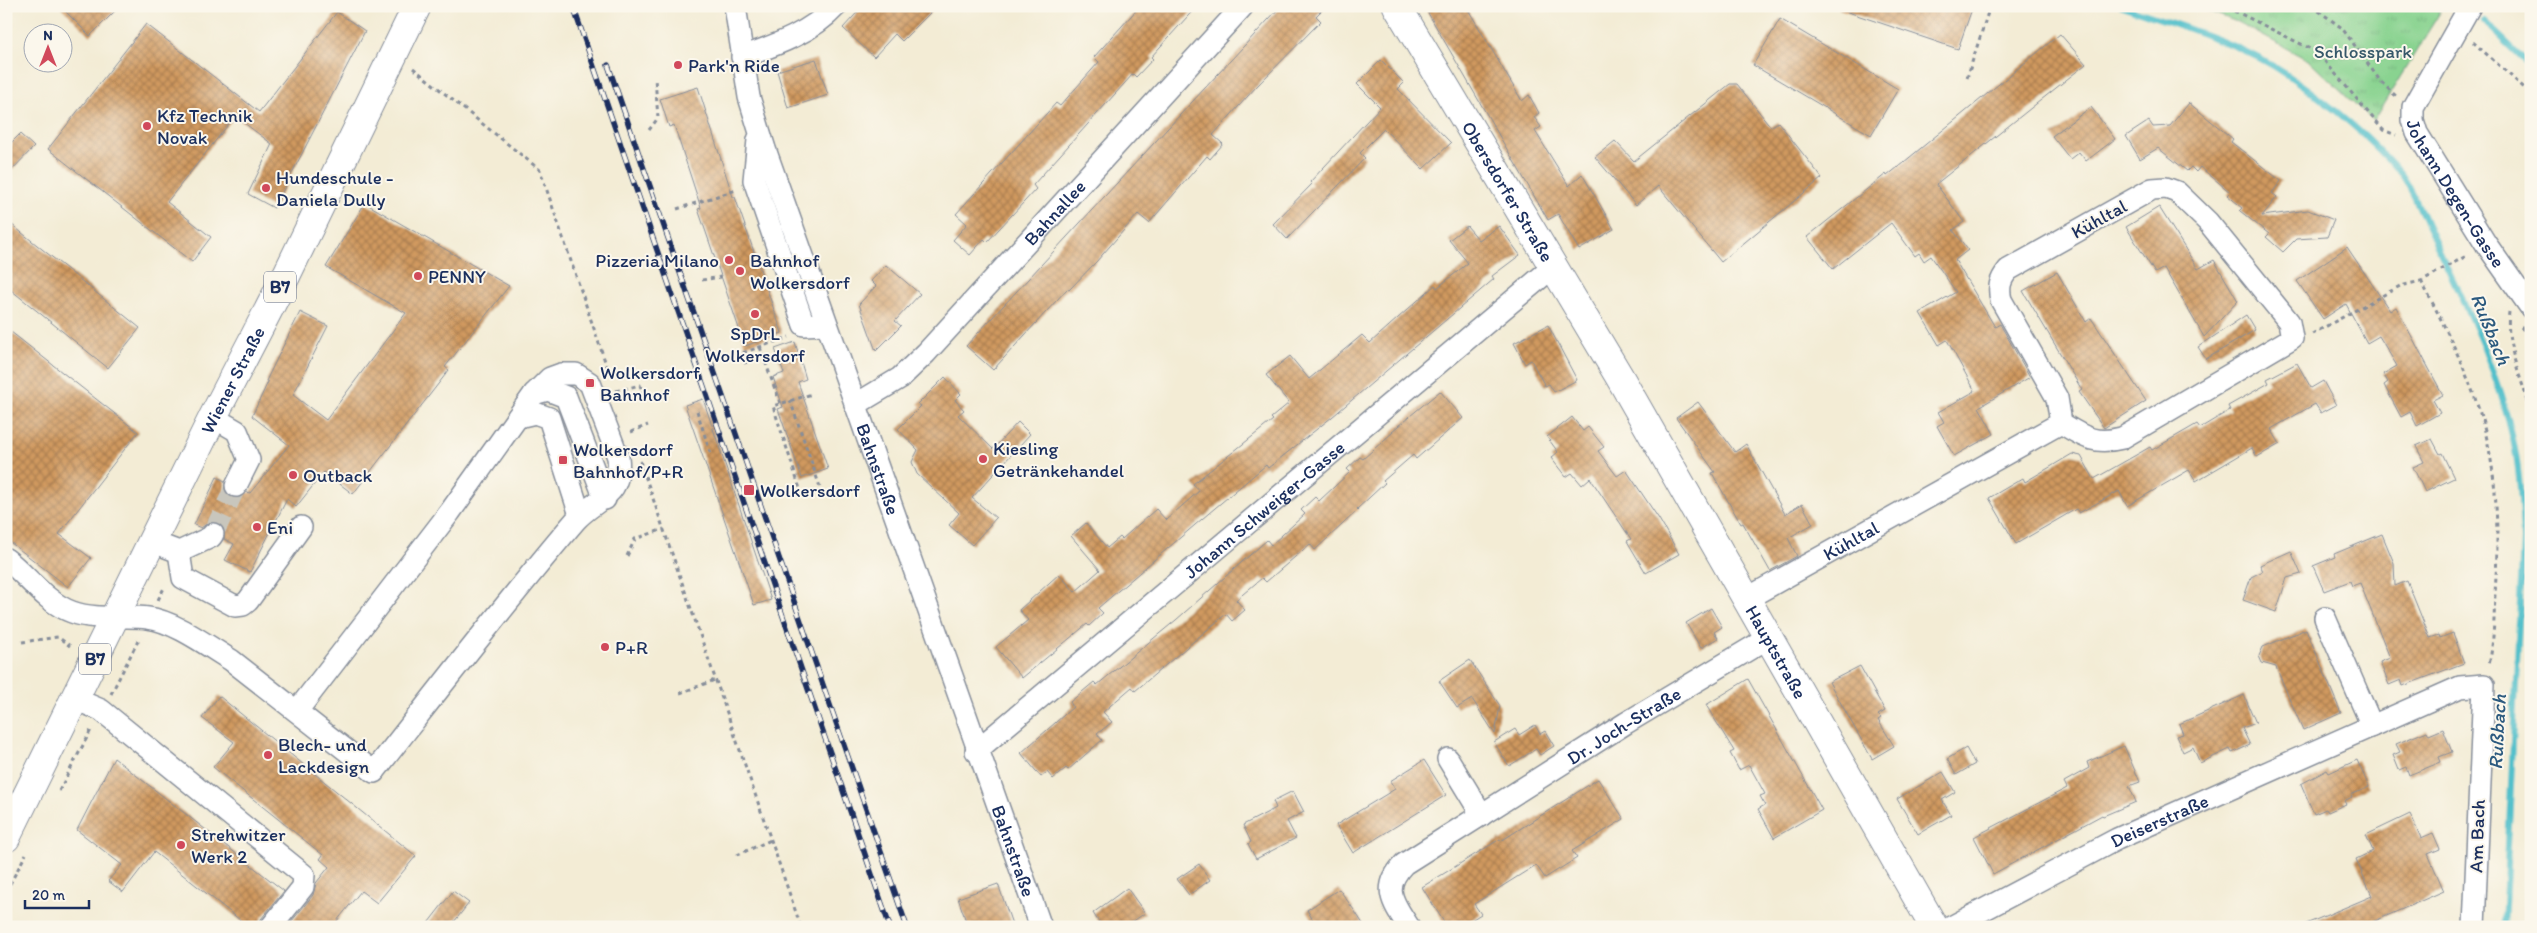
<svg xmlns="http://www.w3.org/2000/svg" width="2537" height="933" font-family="Itim,sans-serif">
<defs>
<pattern id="park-tufts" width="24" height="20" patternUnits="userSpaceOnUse" patternTransform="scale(1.25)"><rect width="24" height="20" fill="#89d390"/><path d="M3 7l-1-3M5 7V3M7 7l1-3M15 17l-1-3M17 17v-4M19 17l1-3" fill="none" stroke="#76b57f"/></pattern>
<pattern id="building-cross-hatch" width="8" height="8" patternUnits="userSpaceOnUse" patternTransform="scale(1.25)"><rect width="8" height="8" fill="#d0995e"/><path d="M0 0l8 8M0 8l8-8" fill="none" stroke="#a87d51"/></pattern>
</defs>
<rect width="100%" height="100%" fill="#fbf7ec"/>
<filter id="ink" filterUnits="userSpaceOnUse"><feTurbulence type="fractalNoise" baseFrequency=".02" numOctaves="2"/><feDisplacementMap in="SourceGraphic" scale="10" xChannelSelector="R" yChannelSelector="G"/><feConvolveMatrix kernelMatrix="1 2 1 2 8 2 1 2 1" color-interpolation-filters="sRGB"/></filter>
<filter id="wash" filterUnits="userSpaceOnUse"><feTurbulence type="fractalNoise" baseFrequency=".0096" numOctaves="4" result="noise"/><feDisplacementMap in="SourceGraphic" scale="20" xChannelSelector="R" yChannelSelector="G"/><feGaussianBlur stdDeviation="1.12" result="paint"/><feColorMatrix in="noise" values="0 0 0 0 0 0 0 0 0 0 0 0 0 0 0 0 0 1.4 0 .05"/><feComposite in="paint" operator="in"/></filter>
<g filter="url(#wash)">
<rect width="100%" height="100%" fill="#f3ecd5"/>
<path fill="url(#park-tufts)" stroke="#528177" d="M2195 6H2444L2373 121 2310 61 2237 22Z"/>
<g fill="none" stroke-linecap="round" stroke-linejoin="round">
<path stroke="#53c0cb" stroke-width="6" d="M2122 6C2177 25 2241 43 2289 76 2330 104 2370 137 2402 175 2413 190 2428 228 2437 246 2467 309 2498 371 2513 439 2520 472 2522 506 2523 540L2504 927
M2484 21 2531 66"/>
</g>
<g id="blocks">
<path fill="url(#building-cross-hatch)" d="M60 6H120L90 36Z
M863 6H937L902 41 895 34 874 57 843 28Z
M1140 6H1197L1151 57 1153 59 1136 77 1133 74 1033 185 1036 189 987 242 984 239 970 255 953 240 967 224 956 214 1056 103 1060 106 1099 62 1094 57Z
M1281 6H1326L1316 16 1321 21 1256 87 1213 135 1223 144 1210 159 1207 156 1149 223 1138 214 1096 262 1069 290 1067 289 993 370 966 346Z
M1424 6H1466L1522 101 1529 95 1539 113 1534 117 1541 127 1535 131 1569 186 1582 174 1614 229 1579 250 1558 214 1548 220Z
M1840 6H1973L1958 49 1839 9Z
M337 12 365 31 274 208 248 194 272 144 235 116 167 202 211 237 192 262 48 149 146 24 259 112Z
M1780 19 1898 89 1871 135 1753 65Z
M2060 34 2086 64 1936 184 1964 222 1953 230 1968 250 1955 260 1995 327 2000 324 2030 377 1979 407 1994 434 1954 456 1937 426 1944 422 1938 412 1975 391 1947 340 1939 345 1920 313 1956 292 1931 256 1924 261 1919 253 1915 256 1891 223 1833 269 1807 237 1886 174 1887 176Z
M816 59 828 95 788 108 777 71Z
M1381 60 1404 83 1398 89 1451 143 1423 169 1384 129 1360 153 1365 158 1287 239 1273 224 1312 184 1310 182 1380 107 1357 84Z
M1730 84H1737L1771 127 1778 122 1822 178 1721 262 1658 186 1636 205 1595 157 1615 141 1634 161Z
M698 87 733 197H735L782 333 745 346 698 209 701 208 674 125 669 127 660 99Z
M2189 103 2233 139 2231 142 2281 181 2272 193 2277 197 2262 216 2308 210 2334 220 2327 237 2296 239 2283 252 2266 237 2269 234 2240 211 2243 208 2227 195 2230 192 2200 167 2196 172 2191 167 2187 171 2158 148 2140 159 2126 136 2149 121 2153 127 2170 126Z
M2091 107 2115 139 2086 161 2079 152 2070 159 2052 136Z
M20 134 34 147 6 176V148Z
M365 203 509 286 445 367 449 370 353 494 324 472 296 507 287 499 250 572 225 560 234 544 224 539V529L220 524 208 523 201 528 194 525 217 477 225 481V492L231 497 237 498 247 492 250 493 289 445 252 416 268 382 266 381 300 312 328 326 293 395 326 420 406 313 326 267Z
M2159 207 2198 269 2214 260 2238 301 2204 337 2164 268 2155 273 2126 227Z
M6 220 140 328 108 368 6 286Z
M1467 226 1479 240 1499 226 1520 255 1492 276 1494 279 1332 417 1268 468 1266 465 1202 519 1098 608 1103 613 1089 626 1087 624 1022 678 996 647 1028 620 1019 610 1059 574 1075 592 1100 570 1071 536 1086 523 1107 548 1120 537 1122 539 1156 509 1166 520 1199 491 1193 484 1273 420 1271 418 1289 403 1266 375 1290 356 1309 379 1362 335 1370 343 1435 285 1437 288 1468 263 1449 240Z
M2347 247 2390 311 2396 307 2443 395 2433 400 2440 413 2417 426 2410 412 2401 417 2384 385 2388 382 2383 374 2397 366 2379 336 2367 343 2346 304 2323 319 2297 281Z
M886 265 920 294 895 321 901 326 876 351 859 304 876 286 871 281Z
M2057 272 2086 322 2091 318 2146 401 2104 428 2079 392 2082 390 2023 291Z
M2246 315 2255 330 2206 359 2198 347Z
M1548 325 1577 380 1554 392 1549 384 1545 386 1531 360 1525 364 1514 343Z
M6 328 138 432 59 534 91 558 68 587 6 539Z
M795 342 806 379 798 382 828 469 802 478 778 409 783 407 773 377 784 373 775 349Z
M2297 363 2311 388 2323 381 2336 405 2321 413 2315 404 2271 429 2280 444 2257 457 2252 448 2196 481 2189 470 2127 506 2119 491 2079 513 2076 509 2016 544 1989 498 2023 478 2025 482 2072 454 2081 456 2094 479 2150 447 2152 450 2197 424 2200 428 2230 410 2228 406 2269 383 2267 379Z
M945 377 961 394 955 400 964 410 958 415 993 449 1018 422 1030 434 972 498 996 518 972 545 949 525 959 513 917 474 912 462 918 450 898 429 921 406 918 404Z
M1440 391 1463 418 1416 459 1413 455 1383 481 1385 483 1357 509 1358 510 1315 550 1310 544 1266 582 1262 578 1236 600 1245 610 1232 621 1226 614 1135 691 1132 687 1103 712 1112 722 1097 734 1102 740 1068 770 1066 768 1053 779 1047 772 1041 777 1021 753 1073 707 1070 702 1094 682 1097 685 1176 620 1267 540 1271 545 1305 514 1301 510 1315 497 1319 501 1350 472 1347 469 1360 457 1363 459 1393 432 1392 431Z
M703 399 771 600 754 605 685 405Z
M1698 402 1735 452 1746 444 1785 514 1802 504 1813 524 1788 538 1797 556 1770 571 1743 523 1741 524 1712 473 1715 472 1676 418Z
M1572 417 1583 431 1588 427 1604 447 1598 451 1617 476 1626 470 1659 519 1679 554 1646 573 1627 541 1631 539 1590 478 1582 485 1572 473 1566 477 1551 458 1558 452 1547 437Z
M2432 439 2440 454 2442 453 2454 478 2425 492 2413 467 2424 462 2416 446Z
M2382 534 2394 563 2395 586 2407 581 2430 638 2439 635 2440 638 2453 633 2464 663 2403 686 2401 680 2389 685 2380 662 2390 658 2360 583 2352 586 2350 581 2324 591 2313 566 2335 557 2334 554Z
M2291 551 2301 574 2287 578 2276 612 2243 600 2251 577 2263 571 2260 565Z
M1711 608 1722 627 1714 632 1718 638 1701 648 1686 623Z
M2306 629 2341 713 2303 730 2276 667 2262 663 2259 656 2263 647Z
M1470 660 1500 706 1495 734 1472 699 1457 708 1439 681Z
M1860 666 1885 711 1878 715 1881 718 1878 720 1894 746 1872 759 1829 682Z
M1748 679 1822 810 1774 838 1758 809 1765 805 1760 796 1765 794 1749 765 1739 770 1730 753 1734 751 1706 705Z
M2244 695 2256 723 2242 728 2250 745 2232 753 2230 749 2200 763 2193 747 2183 752 2176 736 2183 734 2179 724Z
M219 696 416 856 377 903 361 891 332 927H287L313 895 316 883 329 867 320 859 323 855 213 767 234 742 202 718Z
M1535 725 1540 734 1545 731 1554 746 1540 755 1536 749 1509 766 1494 742 1515 729 1519 735Z
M2443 729 2452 752 2439 757 2441 762 2409 775 2406 767 2399 770 2393 755 2400 752 2396 744 2427 731 2429 735Z
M2124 746 2140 782 2129 786 2136 802 2103 816 2102 815 1993 874 1974 837 2067 788 2064 782 2089 768 2087 762Z
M1966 748 1975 764 1956 775 1947 759Z
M114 758 284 891 261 919 259 927H249L154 852 123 892 108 881 122 865 77 830Z
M1424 760 1446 795 1353 853 1336 825 1395 789 1390 781Z
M2357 760 2369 787 2351 795 2352 797 2344 801 2346 804 2328 812 2326 809 2314 814 2301 784 2327 770 2329 773Z
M1943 772 1955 792 1942 800 1951 815 1918 834 1897 799Z
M1598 779 1624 819 1572 851 1577 858 1545 878 1536 865 1474 904 1481 914 1460 927H1447L1422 887 1500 839 1501 841Z
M1293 791 1304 812 1287 821 1296 838 1256 859 1248 844 1251 842 1243 825 1276 808 1273 801Z
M2410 814 2421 838 2433 833 2440 849 2428 854 2444 891 2361 927H2299L2372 896 2356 859 2373 851 2366 835Z
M1199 864 1210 880 1189 895 1177 879Z
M998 884 1013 927H968L958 898Z
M1127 888 1145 913 1125 927H1102L1093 913Z
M1339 889 1354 910 1365 927H1317L1307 910Z
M453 891 469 903 450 927H425Z"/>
</g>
</g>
<g filter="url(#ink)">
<use href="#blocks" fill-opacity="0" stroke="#878e9a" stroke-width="1"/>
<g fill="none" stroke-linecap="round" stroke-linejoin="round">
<path stroke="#c8c6bd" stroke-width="21" stroke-dasharray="21 11" stroke-linecap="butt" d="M213 534 236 486"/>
<g stroke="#878e9a" stroke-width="24">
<g id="minor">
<path id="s1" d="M735 6 749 97 765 149 1041 927"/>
<path id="s2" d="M2470 6 2413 107V120L2417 133 2486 244 2531 308"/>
<path d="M742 57C776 45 811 33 836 6"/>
<path d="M758 140 754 180 804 325 825 324"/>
<path d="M534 394 548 390 566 397 605 499"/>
<path id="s3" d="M855 405 900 378 926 353 1243 6"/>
<path d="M213 417 237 431 249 460 236 486"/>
<path d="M518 417 535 413 549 418 580 515"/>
<path d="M166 547 179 552 211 537 213 534"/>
<path d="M179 552 183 578 235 606 243 605 248 601 301 527"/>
<path d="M6 559C27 575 46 603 72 612 97 621 123 615 148 618 174 621 208 646 231 660L374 772C440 688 505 603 575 521 596 497 623 498 618 457L590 383 576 374H561L550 378 534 394 450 512 297 711"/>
<path id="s4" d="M1746 599 2061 423C2084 437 2094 445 2122 438L2292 338 2289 322 2208 222 2177 192 2166 188 2152 189 2008 270C2000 280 1998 287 2001 300L2057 398 2061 423"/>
<path d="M2325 618 2372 726"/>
<path d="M75 699 101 710 304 875 303 887 271 927"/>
<path id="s5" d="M976 751 1553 267"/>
<path d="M1448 759 1482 815"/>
<path id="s6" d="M1409 927C1393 903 1381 888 1404 864L1626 723 1768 638"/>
<path id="s7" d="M1951 927 2117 839 2460 687 2484 685 2474 927"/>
</g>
</g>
<g stroke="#878e9a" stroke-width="30">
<g id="major">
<path id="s8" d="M1397 6 1619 376 1934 927"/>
<path id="s9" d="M6 838 213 417 287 274 417 6"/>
</g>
</g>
<path stroke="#878e9a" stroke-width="3" stroke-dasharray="4 4" stroke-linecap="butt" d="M2219 6 2239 13 2317 52 2383 130 2396 135
M2312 6 2342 28 2381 82 2396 96
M2473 42 2531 94
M413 68 540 170 608 370
M1967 78 1990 6
M649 130 658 118 655 78
M677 209 736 190
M702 280 721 277
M2421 281C2445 326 2468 372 2482 420 2498 475 2499 536 2495 593 2494 617 2494 642 2489 665
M2509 312C2505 345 2522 380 2531 411
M2521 327 2531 339
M2312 334 2400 286 2421 281 2468 255
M760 347 780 403
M743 353 746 364
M728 358 789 337
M616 391 640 385 643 395
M790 400 820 487
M697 411 711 455
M631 432 648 425
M640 461 801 927
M802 495 773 406 812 394
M627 556 635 539 664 529
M158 600 164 588
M22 642 58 637 70 646
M680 693 715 680
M111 694 140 637
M59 791 92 728
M737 855 771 840
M6 891 26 854"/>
<use href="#minor" stroke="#fff" stroke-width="21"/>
<use href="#major" stroke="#fff" stroke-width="28"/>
<g stroke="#1b2f5e" stroke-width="5.5">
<path id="rail" d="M573 6 890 927
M608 65 907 927"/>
</g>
<use href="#rail" stroke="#fbf7ec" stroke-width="4" stroke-dasharray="11" stroke-linecap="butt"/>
</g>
</g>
<g fill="#d1495b" stroke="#fbf7ec" stroke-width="2">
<circle cx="678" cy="65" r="5"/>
<circle cx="147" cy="126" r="5"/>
<circle cx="266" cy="188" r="5"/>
<circle cx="729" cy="260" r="5"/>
<circle cx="740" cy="271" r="5"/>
<circle cx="418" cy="276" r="5"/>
<circle cx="755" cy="314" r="5"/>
<rect x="585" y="378" width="10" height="10" rx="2.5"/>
<circle cx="983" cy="459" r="5"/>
<rect x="558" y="455" width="10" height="10" rx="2.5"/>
<circle cx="293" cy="475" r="5"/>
<rect x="743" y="484" width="12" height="12" rx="2.5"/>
<circle cx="257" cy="527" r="5"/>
<circle cx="605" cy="647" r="5"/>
<circle cx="268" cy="755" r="5"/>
<circle cx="181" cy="845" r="5"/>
</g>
<g text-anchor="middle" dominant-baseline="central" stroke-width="4" stroke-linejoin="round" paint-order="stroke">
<g fill="#fbf7ec" stroke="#5e6b89" stroke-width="1">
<rect x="264" y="271.5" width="32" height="31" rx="4"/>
<rect x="79" y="643.5" width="32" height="31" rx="4"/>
</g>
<g font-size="18" font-weight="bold" fill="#1b2f5e">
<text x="280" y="287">B7</text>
<text x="95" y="659">B7</text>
</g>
<g font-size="19" fill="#36586a" stroke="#fbf7ec">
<text x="2363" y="51">Schlosspark</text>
</g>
<g font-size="19" fill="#1b2f5e" stroke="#fbf7ec" text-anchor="start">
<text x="688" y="65">Park'n Ride</text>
<text x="157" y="115">Kfz Technik<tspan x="157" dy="22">Novak</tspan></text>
<text x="276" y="177">Hundeschule -<tspan x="276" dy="22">Daniela Dully</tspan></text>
<text x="719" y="260" text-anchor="end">Pizzeria Milano</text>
<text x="750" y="260">Bahnhof<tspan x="750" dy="22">Wolkersdorf</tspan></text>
<text x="428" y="276">PENNY</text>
<text x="755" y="333" text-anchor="middle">SpDrL<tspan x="755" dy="22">Wolkersdorf</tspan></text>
<text x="600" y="372">Wolkersdorf<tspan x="600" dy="22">Bahnhof</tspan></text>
<text x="993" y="448">Kiesling<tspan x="993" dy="22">Getränkehandel</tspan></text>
<text x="573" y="449">Wolkersdorf<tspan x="573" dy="22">Bahnhof/P+R</tspan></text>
<text x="303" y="475">Outback</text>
<text x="760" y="490">Wolkersdorf</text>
<text x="267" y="527">Eni</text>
<text x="615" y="647">P+R</text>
<text x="278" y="744">Blech- und<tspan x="278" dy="22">Lackdesign</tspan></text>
<text x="191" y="834">Strehwitzer<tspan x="191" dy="22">Werk 2</tspan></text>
</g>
<g font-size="19" fill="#1b2f5e" stroke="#fbf7ec">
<text stroke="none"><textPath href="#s2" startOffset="214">Johann Degen-Gasse</textPath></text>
<text stroke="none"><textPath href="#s8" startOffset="216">Obersdorfer Straße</textPath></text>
<text stroke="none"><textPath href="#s3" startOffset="279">Bahnallee</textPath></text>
<text transform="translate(2099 219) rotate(-29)">Kühltal</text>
<text stroke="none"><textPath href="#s9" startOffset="511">Wiener Straße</textPath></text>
<text stroke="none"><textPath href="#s1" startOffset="486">Bahnstraße</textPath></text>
<text stroke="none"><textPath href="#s5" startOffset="376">Johann Schweiger-Gasse</textPath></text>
<text stroke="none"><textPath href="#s4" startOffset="120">Kühltal</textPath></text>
<text stroke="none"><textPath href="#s8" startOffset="749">Hauptstraße</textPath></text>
<text stroke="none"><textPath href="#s6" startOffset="331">Dr. Joch-Straße</textPath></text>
<text stroke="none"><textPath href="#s7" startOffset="234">Deiserstraße</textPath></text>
<text transform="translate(2477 836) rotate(-88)">Am Bach</text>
<text stroke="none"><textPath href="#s1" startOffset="891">Bahnstraße</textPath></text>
</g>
<g font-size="20" font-style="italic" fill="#2c5a7f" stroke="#fbf7ec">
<text transform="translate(2491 329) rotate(68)">Rußbach</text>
<text transform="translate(2497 732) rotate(-87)">Rußbach</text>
</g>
</g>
<rect width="2537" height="933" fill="none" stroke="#fbf7ec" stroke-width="25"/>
<g transform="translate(48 48)"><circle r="24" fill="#fbf7ec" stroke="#a1a7b3"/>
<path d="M0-4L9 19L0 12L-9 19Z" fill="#d1495b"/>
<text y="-8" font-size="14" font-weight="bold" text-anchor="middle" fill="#1b2f5e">N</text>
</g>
<path d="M25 900v8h64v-8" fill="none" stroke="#1b2f5e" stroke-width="2.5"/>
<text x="32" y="900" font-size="15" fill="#1b2f5e" stroke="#fbf7ec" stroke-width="4" paint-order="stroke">20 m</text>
</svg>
